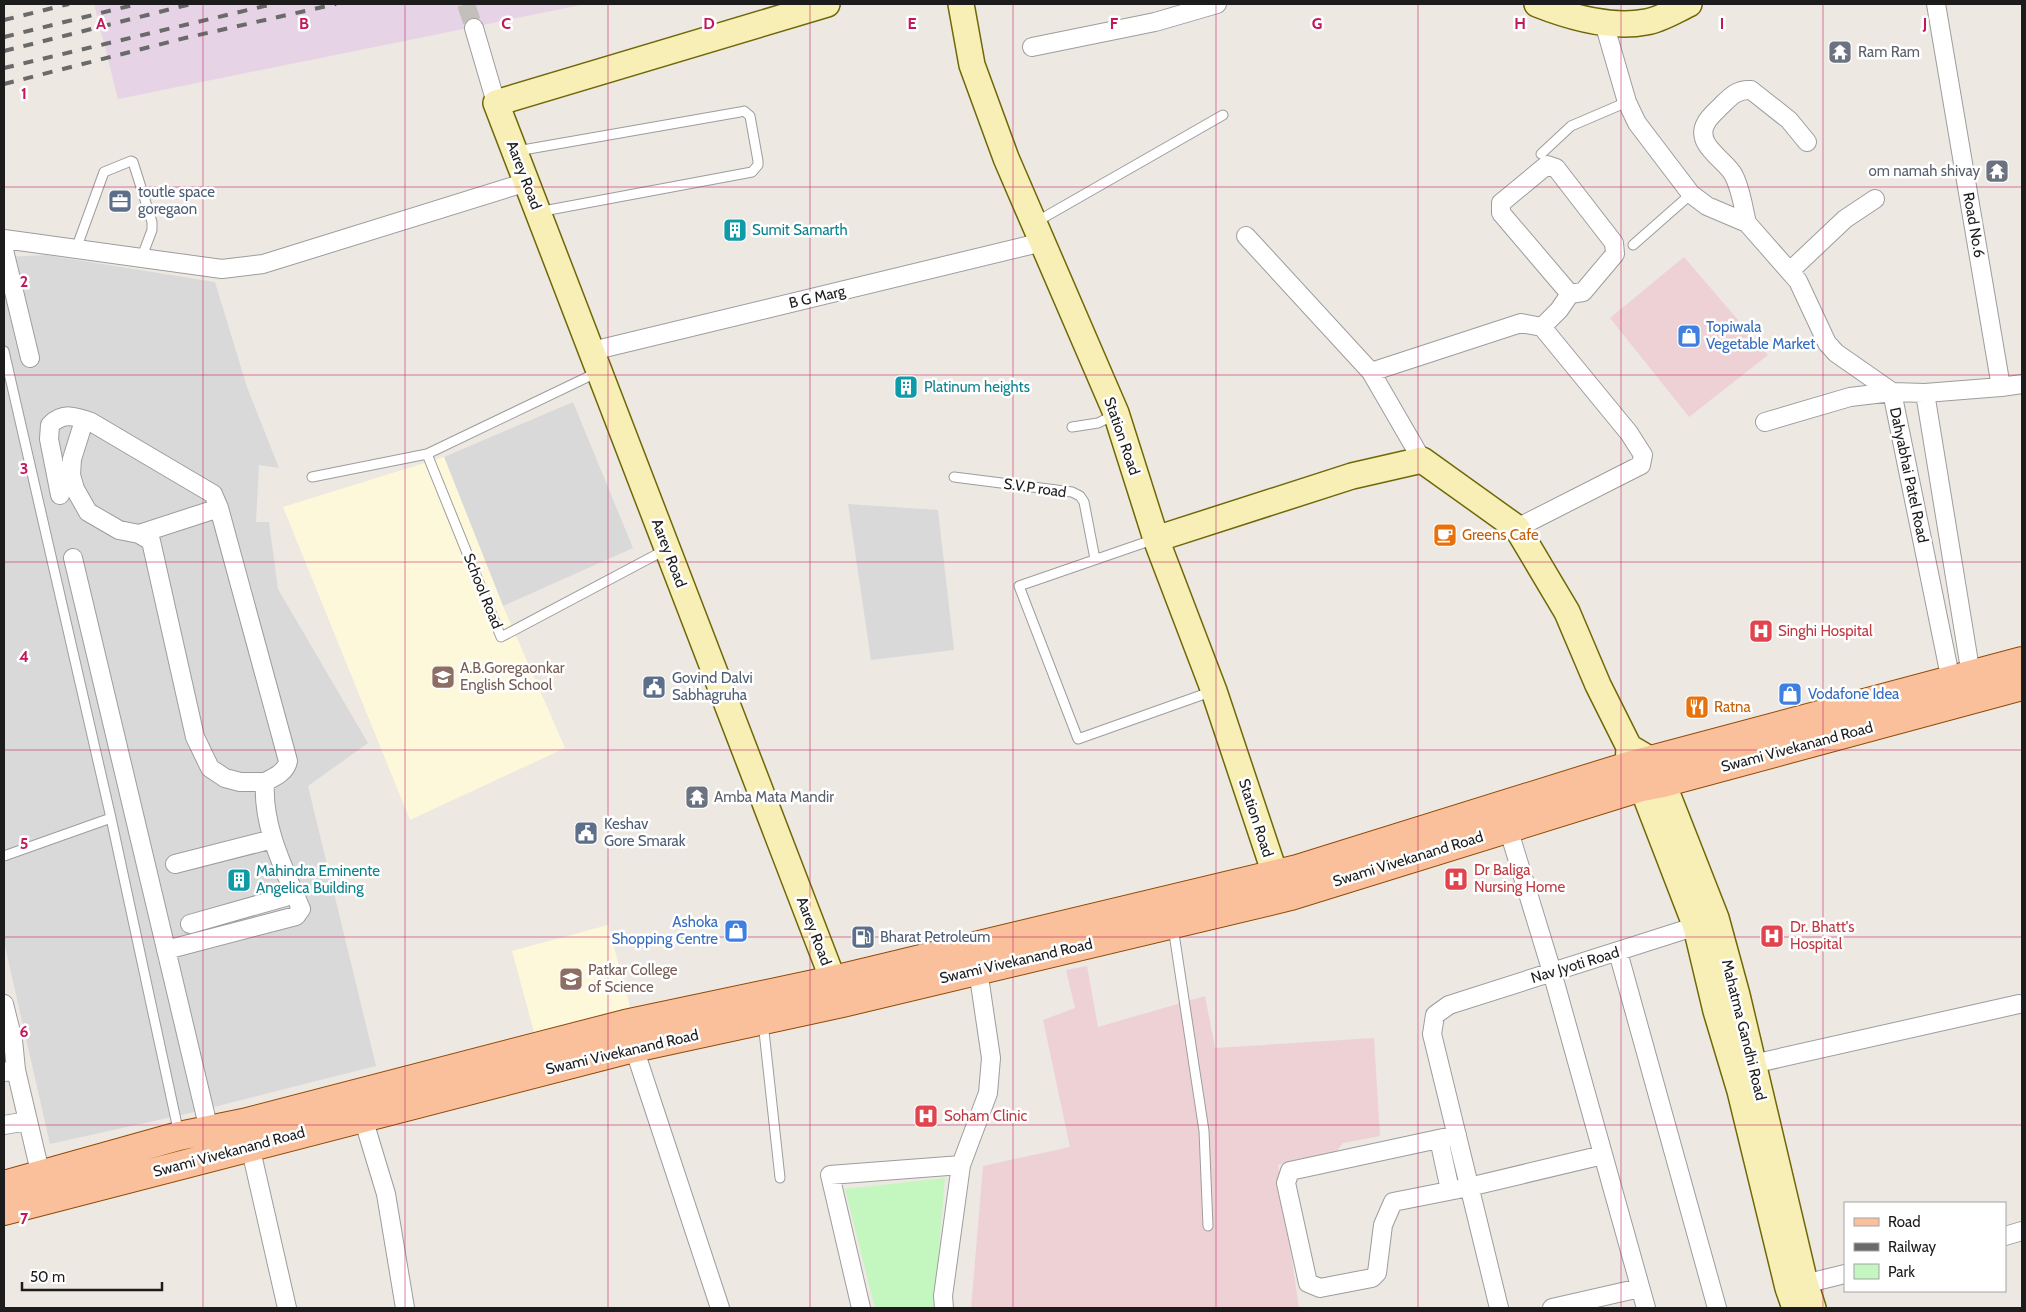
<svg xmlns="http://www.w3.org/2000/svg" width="2026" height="1312" font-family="Cabin,sans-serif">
<rect width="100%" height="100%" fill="#ede8e2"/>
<path fill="#dad9d9" d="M46 255 215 282 247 387 279 468 259 465 256 522H269L278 589 368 743 308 786 376 1066 190 1113 50 1144 4 942V257Z
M573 402 633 548 503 606 444 457Z
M848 504 938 510 954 650 871 660Z"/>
<path fill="#eed1d5" d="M1684 257 1768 355 1689 417 1610 318Z
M1087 966 1098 1027 1205 996 1215 1048 1374 1038 1380 1136 1343 1143 1336 1152 1278 1165 1299 1308H971L983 1166 1070 1147 1043 1020 1075 1008 1066 970Z"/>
<path fill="#e6d4e6" d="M94 4H586L118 99Z"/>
<path fill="#fef8da" d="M444 457 503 606 565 748 410 820 283 507Z
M608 925 630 1007 534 1032 512 951Z"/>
<path fill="#c4f7bf" d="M945 1178 934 1308H875L845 1189Z"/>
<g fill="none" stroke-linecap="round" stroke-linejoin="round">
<path stroke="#c3bfba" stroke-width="18" stroke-dasharray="18 9" stroke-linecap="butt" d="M466 4 474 28"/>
<g stroke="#9d9d9d" stroke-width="11">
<path id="lane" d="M517 151 740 112 744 111 750 116 758 161V165L752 172 538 212
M1541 154 1571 126 1627 102
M1036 222 1223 115
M1633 245 1691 194
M76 249 104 172 131 161 133 162 152 222V230L141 259
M4 351 111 818
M1072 427 1098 423 1114 415
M427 454 501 637 665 550
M312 477 427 454 598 372
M954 477 1072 492 1080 496 1084 502 1095 559
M1155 539 1019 586 1078 739 1213 691
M4 856 111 818 179 1134
M1173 927 1204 1131 1208 1226
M763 1022 780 1178"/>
</g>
<g stroke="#9d9d9d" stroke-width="20">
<path id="street" d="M1936 4 2001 387
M1604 23 1627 102 1637 123 1691 194 1707 206 1747 223 1798 281 1827 343 1836 353 1892 392 1951 681
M474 28 496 103
M1032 47 1155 22 1217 4
M1747 223C1743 207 1741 188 1733 174 1724 159 1694 144 1706 123 1709 117 1716 111 1721 106 1730 97 1737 89 1751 90L1789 120 1807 142
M1246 236 1371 372 1422 460
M4 239 222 269 263 264 527 182
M4 250 30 358
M1790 271 1845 219 1875 199
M1542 327 1559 310 1570 294 1501 213V203L1547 165 1556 168 1614 243 1615 254 1583 292 1570 294
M592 351 1043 242
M1371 372 1521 323 1542 327 1629 433 1643 455 1641 465 1517 528
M1925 393 1971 675
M1765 422 1850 397 1892 392 1925 393 2001 387 2022 384
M60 495 49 439 50 425C63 412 75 416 91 422
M139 534 151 541 195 737 210 768 225 778 240 782H265
M73 558 209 1130
M1508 828 1552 972 1646 1308
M175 864 273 839
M190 924 285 897 294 892
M166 950 296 916 301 909C284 869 262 826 265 782 275 777 286 772 288 761L219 508 213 494 91 422 83 424 72 459 71 475 75 489 88 512 119 530 139 534 219 508
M1618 952 1717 1308
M4 1004 13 1040 16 1070
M634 1048 720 1308
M1744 1066 2019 1004
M4 1072 16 1070 41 1176
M363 1118 386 1194 405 1308
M4 1125 28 1121
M1457 1135 1290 1171 1286 1183 1308 1283 1320 1288 1372 1278 1377 1273 1383 1225 1393 1202 1469 1187 1603 1155
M248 1137 287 1308
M1439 1139 1450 1190
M2005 1236 2022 1231
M1796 1286 1845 1274
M861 1308 830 1175 961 1165 988 1093 991 1058 978 970
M944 1308 943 1296 961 1165
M1499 1308 1432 1034 1435 1015 1449 1005 1706 923
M1552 1308 1640 1288"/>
</g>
<g stroke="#6f6807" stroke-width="28">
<path id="secondary" d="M827 4 496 103 840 998
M961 4 972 65 1006 158 1116 413 1156 539 1214 691 1275 874
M1537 4C1570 17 1610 29 1646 22 1660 20 1676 10 1689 4
M1156 539 1352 476 1422 460 1517 528 1567 612 1598 685 1629 747
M1795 1308 1788 1288 1740 1091 1716 1011 1696 927 1642 787 1628 766 1629 747 1651 760 1663 783 1716 918 1737 995 1805 1283 1813 1308"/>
</g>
<g stroke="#904a04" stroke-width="30">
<path id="primary" d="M4 1185 179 1136 243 1123 625 1024 833 980 1297 869 1628 766 2022 661
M4 1211 634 1048 842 1003 1291 896 1642 787 1663 783 2022 686"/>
</g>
<use href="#lane" stroke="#fff" stroke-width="9"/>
<use href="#street" stroke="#fff" stroke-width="18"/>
<use href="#secondary" stroke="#f7efb6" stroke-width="25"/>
<use href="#primary" stroke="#f9c09b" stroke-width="28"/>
<path stroke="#6a6a6a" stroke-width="4" stroke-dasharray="10 10" stroke-linecap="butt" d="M4 20 69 4
M4 37 137 4
M4 51 191 4
M4 68 273 4
M4 84 185 38 336 4"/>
</g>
<path fill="none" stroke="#c2185b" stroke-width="1" stroke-opacity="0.55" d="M203 4V1308M405 4V1308M608 4V1308M810 4V1308M1013 4V1308M1216 4V1308M1418 4V1308M1621 4V1308M1823 4V1308M4 187H2022M4 375H2022M4 562H2022M4 750H2022M4 937H2022M4 1125H2022"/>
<defs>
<g id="temple-square" transform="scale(1.25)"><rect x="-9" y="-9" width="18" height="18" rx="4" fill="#6b7280" stroke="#fff"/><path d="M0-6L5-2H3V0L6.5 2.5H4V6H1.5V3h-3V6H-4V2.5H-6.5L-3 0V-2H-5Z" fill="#fff"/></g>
<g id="office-square" transform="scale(1.25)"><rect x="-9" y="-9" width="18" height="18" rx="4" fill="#5c6f8a" stroke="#fff"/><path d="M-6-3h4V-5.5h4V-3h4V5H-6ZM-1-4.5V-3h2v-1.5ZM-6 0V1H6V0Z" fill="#fff"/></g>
<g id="building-square" transform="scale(1.25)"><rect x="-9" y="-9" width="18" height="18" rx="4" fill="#0f9aa8" stroke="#fff"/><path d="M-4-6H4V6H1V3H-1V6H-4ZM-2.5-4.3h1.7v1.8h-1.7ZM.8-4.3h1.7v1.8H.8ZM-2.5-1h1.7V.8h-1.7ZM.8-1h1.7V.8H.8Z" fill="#fff"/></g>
<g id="shop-square" transform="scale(1.25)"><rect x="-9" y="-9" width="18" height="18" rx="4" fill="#3f7fe0" stroke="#fff"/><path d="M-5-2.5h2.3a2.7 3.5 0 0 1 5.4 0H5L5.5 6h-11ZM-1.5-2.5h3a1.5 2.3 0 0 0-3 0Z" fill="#fff"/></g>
<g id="cafe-square" transform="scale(1.25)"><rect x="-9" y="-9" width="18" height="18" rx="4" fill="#e8710a" stroke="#fff"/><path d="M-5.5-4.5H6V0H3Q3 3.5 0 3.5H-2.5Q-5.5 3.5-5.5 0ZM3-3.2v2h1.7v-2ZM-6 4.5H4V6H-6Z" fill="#fff"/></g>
<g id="hospital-square" transform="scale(1.25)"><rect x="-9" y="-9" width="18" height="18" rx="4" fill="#e0444e" stroke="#fff"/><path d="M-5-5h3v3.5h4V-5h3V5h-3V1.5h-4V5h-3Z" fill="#fff"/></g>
<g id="school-square" transform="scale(1.25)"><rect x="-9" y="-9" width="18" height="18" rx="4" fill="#8d6e63" stroke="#fff"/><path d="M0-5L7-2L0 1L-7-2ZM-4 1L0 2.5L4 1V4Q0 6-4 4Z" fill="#fff"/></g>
<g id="civic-square" transform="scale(1.25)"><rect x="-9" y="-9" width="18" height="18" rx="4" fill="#5c6f8a" stroke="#fff"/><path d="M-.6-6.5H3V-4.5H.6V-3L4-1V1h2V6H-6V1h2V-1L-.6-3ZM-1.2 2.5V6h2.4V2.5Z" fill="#fff"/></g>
<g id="restaurant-square" transform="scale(1.25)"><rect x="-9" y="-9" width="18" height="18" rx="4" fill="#e8710a" stroke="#fff"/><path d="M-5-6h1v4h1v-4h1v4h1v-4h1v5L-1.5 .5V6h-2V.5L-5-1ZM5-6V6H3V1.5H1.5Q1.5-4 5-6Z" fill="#fff"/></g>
<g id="fuel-square" transform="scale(1.25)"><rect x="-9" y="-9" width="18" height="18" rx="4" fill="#5c6f8a" stroke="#fff"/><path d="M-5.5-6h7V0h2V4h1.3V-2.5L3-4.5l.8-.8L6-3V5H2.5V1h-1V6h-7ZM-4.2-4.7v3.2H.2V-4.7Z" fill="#fff"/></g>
<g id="university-square" transform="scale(1.25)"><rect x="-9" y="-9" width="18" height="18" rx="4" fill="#8d6e63" stroke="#fff"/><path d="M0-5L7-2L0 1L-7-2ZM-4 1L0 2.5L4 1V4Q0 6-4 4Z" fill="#fff"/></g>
</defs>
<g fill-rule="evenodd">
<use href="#temple-square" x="1840" y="52"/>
<use href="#temple-square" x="1997" y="171"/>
<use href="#office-square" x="120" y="201"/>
<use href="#building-square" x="735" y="230"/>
<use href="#shop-square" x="1689" y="336"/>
<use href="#building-square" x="906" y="387"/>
<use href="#cafe-square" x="1445" y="535"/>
<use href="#hospital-square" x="1761" y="631"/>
<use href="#school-square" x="443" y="677"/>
<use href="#civic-square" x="654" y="687"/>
<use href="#shop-square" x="1790" y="694"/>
<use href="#restaurant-square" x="1697" y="707"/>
<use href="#temple-square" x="697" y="797"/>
<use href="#civic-square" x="586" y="833"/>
<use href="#hospital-square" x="1456" y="879"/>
<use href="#building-square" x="239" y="880"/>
<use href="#shop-square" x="736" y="931"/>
<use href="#hospital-square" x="1772" y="936"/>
<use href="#fuel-square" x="863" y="937"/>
<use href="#university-square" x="571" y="979"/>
<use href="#hospital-square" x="926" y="1116"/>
</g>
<g text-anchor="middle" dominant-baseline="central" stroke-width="5" stroke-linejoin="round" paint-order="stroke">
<g font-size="15" fill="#5b616d" stroke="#fff" text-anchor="start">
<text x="1858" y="52">Ram Ram</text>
<text x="1980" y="171" text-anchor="end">om namah shivay</text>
<text x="714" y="797">Amba Mata Mandir</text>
</g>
<g font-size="15" fill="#1c1c1c" stroke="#fff">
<text transform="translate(524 175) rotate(69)">Aarey Road</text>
<text transform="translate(1974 225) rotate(80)">Road No.6</text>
<text transform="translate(817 297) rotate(-13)">B G Marg</text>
<text transform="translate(1122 436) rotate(71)">Station Road</text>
<text transform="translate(1909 475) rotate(78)">Dahyabhai Patel Road</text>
<text transform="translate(1035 488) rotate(8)">S.V.P road</text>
<text transform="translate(669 553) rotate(69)">Aarey Road</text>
<text transform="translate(483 591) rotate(68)">School Road</text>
<text transform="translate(1797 747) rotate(-15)">Swami Vivekanand Road</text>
<text transform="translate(1256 818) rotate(72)">Station Road</text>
<text transform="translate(1408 859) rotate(-17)">Swami Vivekanand Road</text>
<text transform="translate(814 931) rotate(69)">Aarey Road</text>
<text transform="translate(1016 961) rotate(-13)">Swami Vivekanand Road</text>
<text transform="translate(1575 965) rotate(-17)">Nav Jyoti Road</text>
<text transform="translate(1744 1030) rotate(76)">Mahatma Gandhi Road</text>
<text transform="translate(622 1052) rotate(-13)">Swami Vivekanand Road</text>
<text transform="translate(229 1152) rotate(-15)">Swami Vivekanand Road</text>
</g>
<g font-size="15" fill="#4e5e75" stroke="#fff" text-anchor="start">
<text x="138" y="192">toutle space<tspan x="138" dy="17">goregaon</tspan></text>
<text x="672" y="678">Govind Dalvi<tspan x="672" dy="17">Sabhagruha</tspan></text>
<text x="604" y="824">Keshav<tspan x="604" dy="17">Gore Smarak</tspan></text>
<text x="880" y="937">Bharat Petroleum</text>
</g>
<g font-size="15" fill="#0d838f" stroke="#fff" text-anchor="start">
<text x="752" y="230">Sumit Samarth</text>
<text x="924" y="387">Platinum heights</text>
<text x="256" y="871">Mahindra Eminente<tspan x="256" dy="17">Angelica Building</tspan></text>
</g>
<g font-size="15" fill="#366cbe" stroke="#fff" text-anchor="start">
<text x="1706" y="327">Topiwala<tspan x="1706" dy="17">Vegetable Market</tspan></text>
<text x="1808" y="694">Vodafone Idea</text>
<text x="718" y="922" text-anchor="end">Ashoka<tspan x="718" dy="17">Shopping Centre</tspan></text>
</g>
<g font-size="15" fill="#c56008" stroke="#fff" text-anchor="start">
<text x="1462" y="535">Greens Cafe</text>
<text x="1714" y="707">Ratna</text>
</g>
<g font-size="15" fill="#be3a42" stroke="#fff" text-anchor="start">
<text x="1778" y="631">Singhi Hospital</text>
<text x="1474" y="870">Dr Baliga<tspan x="1474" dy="17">Nursing Home</tspan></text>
<text x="1790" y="927">Dr. Bhatt's<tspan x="1790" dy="17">Hospital</tspan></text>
<text x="944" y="1116">Soham Clinic</text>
</g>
<g font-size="15" fill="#785e54" stroke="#fff" text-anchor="start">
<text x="460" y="668">A.B.Goregaonkar<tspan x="460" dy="17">English School</tspan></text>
<text x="588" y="970">Patkar College<tspan x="588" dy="17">of Science</tspan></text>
</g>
</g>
<g font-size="16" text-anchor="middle" font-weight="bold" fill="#c2185b" stroke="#fff" stroke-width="5" stroke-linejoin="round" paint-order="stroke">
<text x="101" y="29">A</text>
<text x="304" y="29">B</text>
<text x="506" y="29">C</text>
<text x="709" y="29">D</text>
<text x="912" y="29">E</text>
<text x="1114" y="29">F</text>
<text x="1317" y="29">G</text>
<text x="1520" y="29">H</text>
<text x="1722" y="29">I</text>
<text x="1925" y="29">J</text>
<text x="24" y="99">1</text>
<text x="24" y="287">2</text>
<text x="24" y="474">3</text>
<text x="24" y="662">4</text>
<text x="24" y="849">5</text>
<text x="24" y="1037">6</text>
<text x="24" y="1224">7</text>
</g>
<rect width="2026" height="1312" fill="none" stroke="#1c1c1c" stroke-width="10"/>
<rect x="1844" y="1202" width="162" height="90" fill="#ffffff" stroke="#a4a4a4"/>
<rect x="1854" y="1218" width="25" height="8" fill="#f9c09b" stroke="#a4a4a4"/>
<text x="1888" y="1227" font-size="15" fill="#1c1c1c">Road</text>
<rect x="1854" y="1243" width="25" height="8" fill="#6a6a6a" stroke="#a4a4a4"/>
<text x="1888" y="1252" font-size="15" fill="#1c1c1c">Railway</text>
<rect x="1854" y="1264" width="25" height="15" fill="#c4f7bf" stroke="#a4a4a4"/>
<text x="1888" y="1277" font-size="15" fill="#1c1c1c">Park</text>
<path d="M22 1282v8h140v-8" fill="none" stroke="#1c1c1c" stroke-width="2.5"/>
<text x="30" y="1282" font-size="15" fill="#1c1c1c" stroke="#ffffff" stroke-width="4" paint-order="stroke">50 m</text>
</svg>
